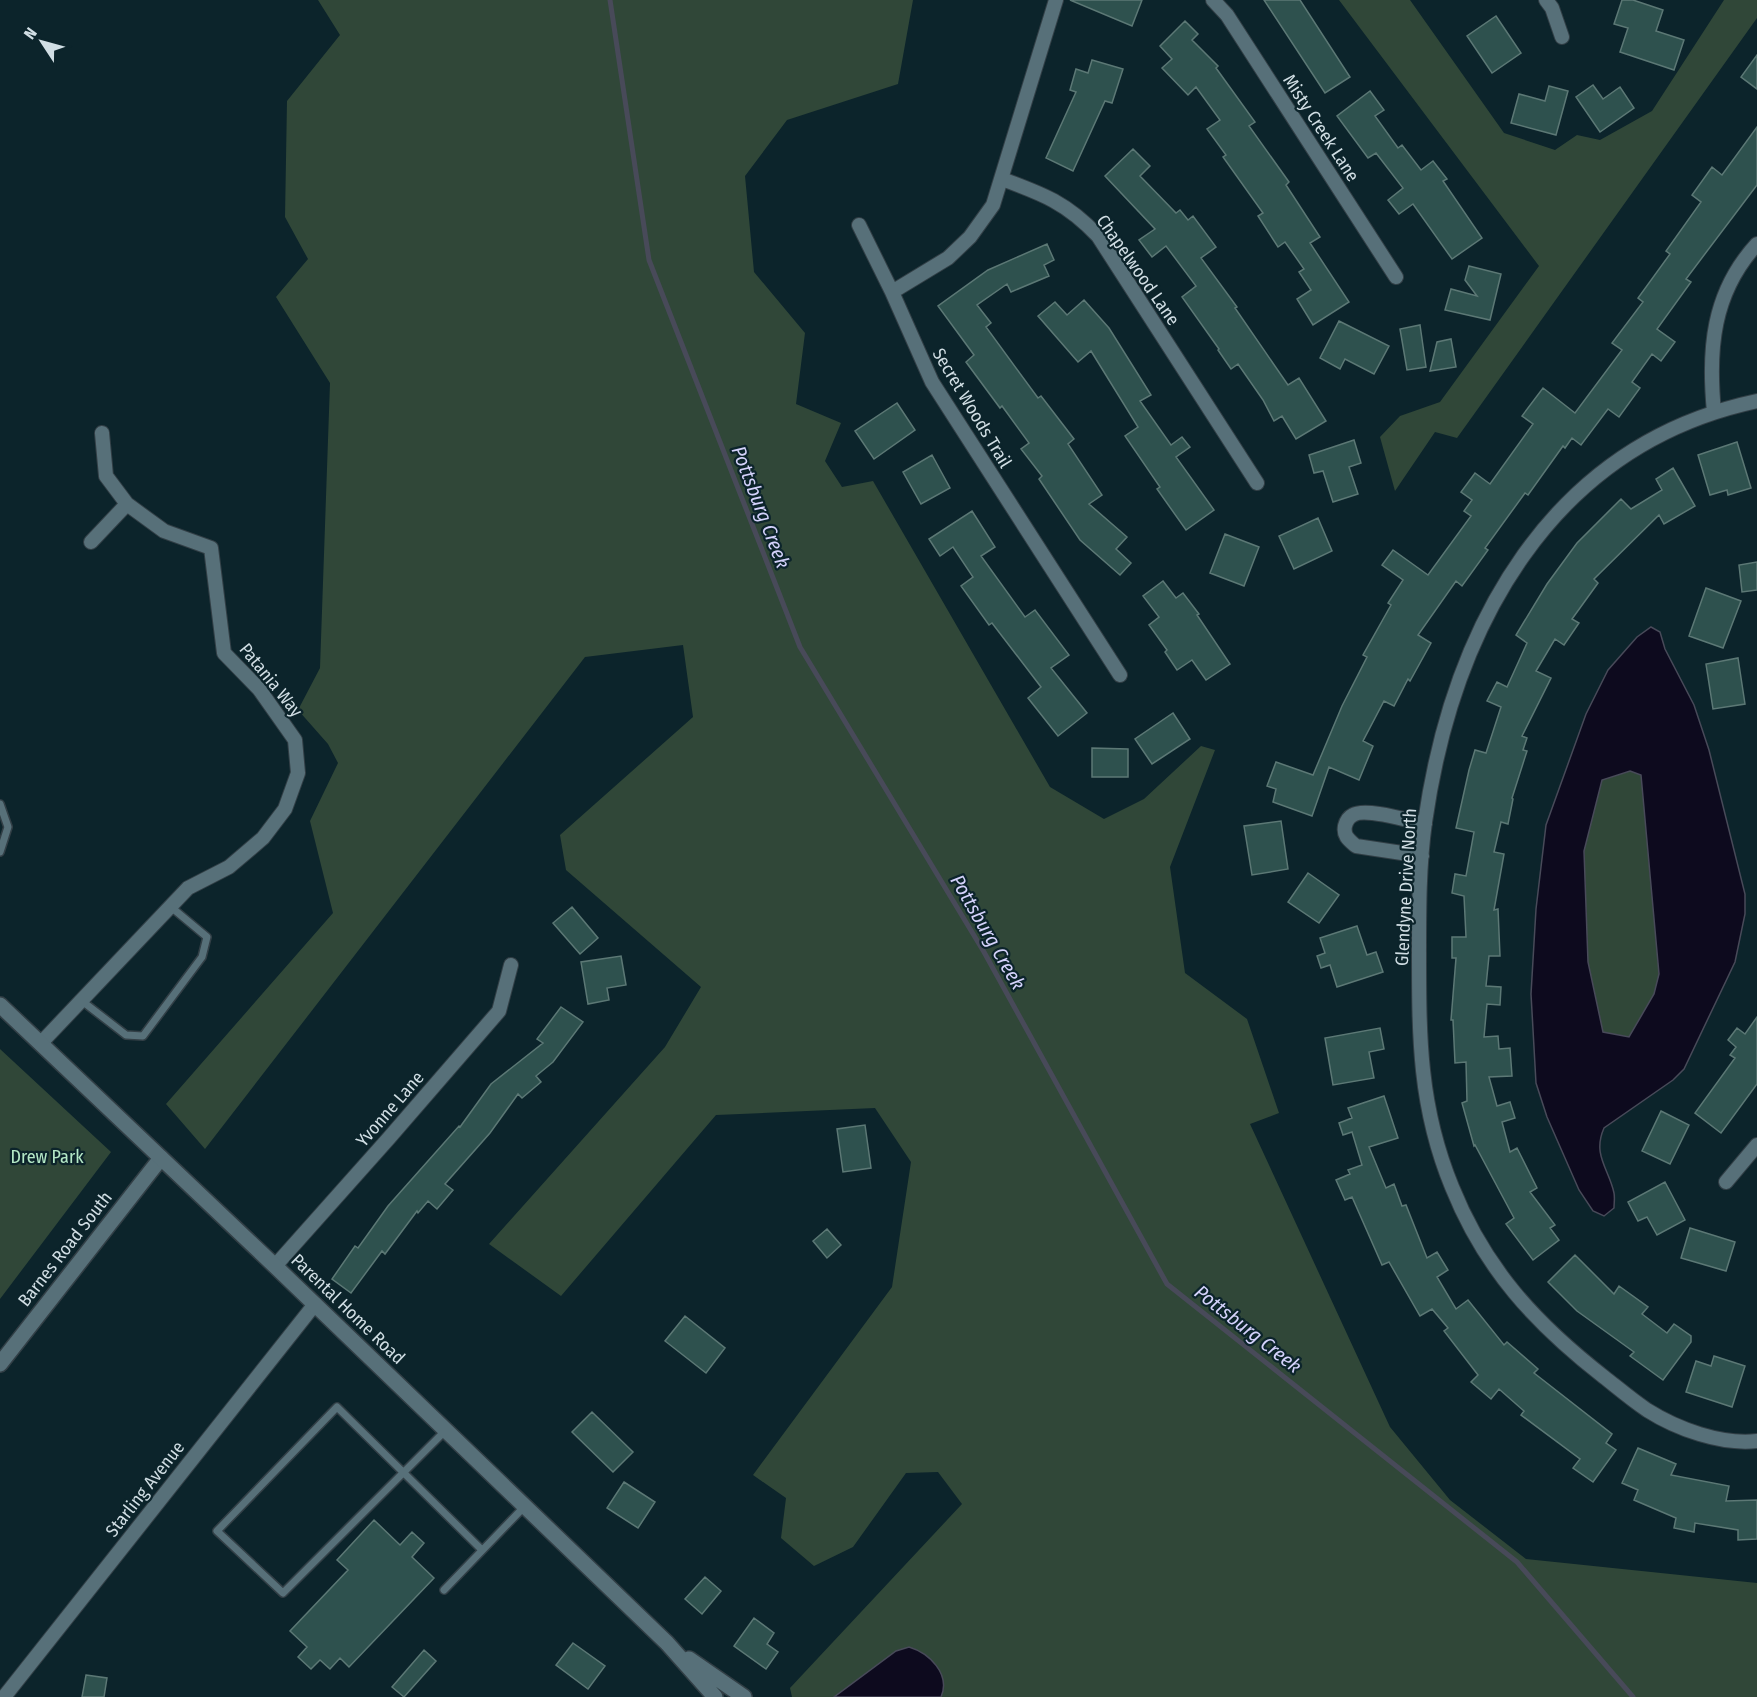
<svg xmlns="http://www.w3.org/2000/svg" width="1757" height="1697" font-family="'Fira Sans Condensed',sans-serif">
<rect width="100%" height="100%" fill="#0c242b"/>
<path fill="#304738" d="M318 0H913L898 84 787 120 745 176 754 272 805 333 796 404 841 423 825 461 842 487 873 481 1050 787 1104 819 1144 799 1201 746 1215 750 1170 867 1185 973 1247 1019 1279 1113 1250 1124 1390 1427 1450 1500 1526 1559 1757 1583V1697H792L790 1688 962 1504 938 1472 906 1473 853 1547 814 1566 781 1538 786 1498 753 1475 892 1287 911 1162 875 1108 716 1115 561 1296 489 1244 665 1047 701 987 566 870 560 835 693 717 683 645 585 657 205 1149 166 1104 333 913 310 821 338 763 328 744 298 710 320 668 330 383 276 297 308 259 285 217 287 101 340 35Z
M1339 0H1410L1504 133 1555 150 1577 135 1600 140 1652 111 1724 0H1757V18L1457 438 1435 432 1395 491 1380 437 1400 416 1440 402 1539 266Z
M1630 771 1641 775 1659 974 1654 994 1629 1037 1603 1032 1588 962 1584 851 1602 780Z
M0 1049 111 1152 0 1299Z"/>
<path fill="#0d0a1e" stroke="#484a59" stroke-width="1.5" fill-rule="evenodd" d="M1651 627 1660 632 1665 649 1694 705 1709 750 1745 894V914L1735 962 1684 1069 1673 1080 1604 1128C1592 1155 1609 1169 1614 1193 1615 1198 1614 1203 1614 1208L1604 1216 1593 1211 1579 1190 1547 1117 1536 1083 1531 994 1536 909 1546 825 1586 714 1608 670 1637 637ZM1630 771 1641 775 1659 974 1654 994 1629 1037 1603 1032 1588 962 1584 851 1602 780Z
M909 1647C929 1653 951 1674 941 1697H834L896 1651Z"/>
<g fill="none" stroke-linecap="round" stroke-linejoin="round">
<path stroke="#484a59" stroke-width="5" d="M610 0 649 260 800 647 984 952 1167 1284 1517 1562 1633 1697"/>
</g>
<path fill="#2e514e" stroke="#5c7875" stroke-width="1.5" d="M1070 0H1142L1132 26Z
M1264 0H1300L1350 77 1325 93Z
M1622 0H1633L1663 10 1656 31 1684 40 1674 70 1620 52 1628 28 1614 24Z
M1496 16 1521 53 1492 73 1467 36Z
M1185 21 1198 34 1192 40 1218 66 1216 68 1255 122 1249 126 1289 182 1286 185 1320 237 1310 243 1349 302 1313 325 1297 299 1311 290 1299 272 1304 269 1285 242 1278 247 1258 216 1263 213 1223 157 1226 155 1207 129 1220 120 1196 87 1188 95 1162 68 1172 59 1160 46Z
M1757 55V89L1741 77Z
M1092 60 1123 69 1112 103 1105 101 1073 171 1046 158 1076 92 1070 90 1076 69 1088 73Z
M1593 85 1603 99 1620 87 1634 108 1600 132 1576 97Z
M1549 86 1568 91 1556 135 1511 123 1519 94 1545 101Z
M1370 91 1384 110 1375 116 1398 148 1402 145 1421 170 1433 161 1447 179 1443 181 1482 238 1452 259 1413 204 1399 214 1388 200 1403 188 1376 153 1368 158 1337 116Z
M1757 127V185L1686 279 1691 282 1657 329 1675 342 1661 361 1652 354 1632 382 1640 388 1619 417 1608 409 1581 445 1572 438 1565 448 1563 446 1528 495 1525 493 1485 548 1488 550 1462 586 1456 581 1418 635 1431 643 1410 681 1408 679 1394 706 1384 701 1363 741 1373 746 1359 780 1329 767 1312 816 1273 802 1276 789 1267 786 1276 762 1313 775 1342 706 1367 657 1363 655 1391 605 1388 603 1403 580 1382 565 1393 550 1428 575 1471 516 1464 511 1472 500 1461 492 1475 473 1490 484 1533 424 1522 416 1543 388 1575 413 1622 350 1612 343 1643 302 1638 298 1670 254 1666 251 1701 202 1692 195 1712 167 1722 175Z
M1133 149 1150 166 1140 176 1176 213 1180 210 1188 220 1193 216 1216 247 1201 258 1237 307 1235 308 1288 385 1299 378 1326 421 1296 439 1282 416 1274 421 1263 400 1238 364 1231 369 1218 350 1219 349 1182 297 1196 286 1166 246 1152 257 1139 240 1155 229 1105 176Z
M1047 244 1054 260 1044 265 1049 276 1011 292 1007 284 977 305 991 323 986 327 1038 398 1041 396 1074 439 1068 444 1102 495 1089 504 1127 537 1116 549 1131 563 1120 575 1080 540 1039 479 1042 476 1021 449 1029 443 1002 406 1000 408 966 362 974 355 938 306 988 270Z
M1469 266 1501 274 1490 320 1445 310 1451 289 1477 296 1465 280Z
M1084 300 1109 328 1151 395 1140 401 1171 445 1182 437 1190 447 1176 457 1214 510 1186 530 1157 489 1160 487 1125 436 1138 427 1091 351 1078 362 1038 316 1055 302 1067 315Z
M1339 321 1389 346 1374 374 1345 359 1340 369 1320 358Z
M1420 325 1426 367 1407 370 1400 329Z
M1451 339 1456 367 1430 371 1437 342Z
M897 403 915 430 874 459 855 431Z
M1354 440 1361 463 1349 467 1358 494 1333 502 1323 471 1314 473 1309 455Z
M1737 442 1751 488 1728 495 1727 490 1710 495 1698 455Z
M932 455 950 488 921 504 903 472Z
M1673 468 1695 506 1664 524 1659 515 1594 579 1598 583 1572 619 1579 623 1564 645 1555 639 1536 671 1551 678 1522 736 1527 738 1523 750 1527 751 1512 798 1513 799 1508 824 1501 822 1494 852 1504 854 1494 910 1498 909 1500 956H1489L1486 986 1501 987 1500 1005 1487 1004 1484 1037 1498 1036 1499 1049 1510 1048 1512 1076 1489 1077 1497 1106 1510 1102 1515 1118 1502 1122 1510 1152 1517 1148 1537 1188 1530 1192 1555 1225 1550 1228 1559 1240 1533 1260 1506 1224 1514 1218 1475 1145 1474 1146 1462 1103 1467 1101 1466 1062 1455 1063 1453 1020H1451L1456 958H1452V937H1466L1464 896 1452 893 1455 874 1466 876 1474 832 1456 828 1469 770 1475 750 1486 753 1501 707 1487 701 1497 682 1507 687 1527 643 1516 635 1547 584 1577 543 1621 499 1631 509 1662 490 1656 479Z
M972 511 995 547 981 556 1025 617 1035 610 1069 655 1051 668 1087 713 1058 736 1028 698 1041 687 992 623 989 625 961 586 973 577 953 547 940 556 929 539Z
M1318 518 1332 551 1294 569 1279 536Z
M1225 534 1259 547 1244 586 1210 573Z
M1757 562V590L1742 592 1739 565Z
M1163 581 1176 598 1183 593 1199 614 1197 615 1230 664 1206 680 1192 660 1177 670 1165 652 1167 650 1149 625 1159 617 1143 596Z
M1706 588 1741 601 1723 648 1689 636Z
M1738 658 1745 704 1713 709 1706 664Z
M1173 713 1190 739 1152 764 1135 739Z
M1092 748 1128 749V777H1092Z
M1281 821 1288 869 1252 875 1244 826Z
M1308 873 1339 895 1319 923 1288 902Z
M572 907 598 938 580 954 553 923Z
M1357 926 1367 955 1376 952 1383 972 1337 987 1330 965 1321 968 1317 956 1325 953 1320 938Z
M621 956 626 985 607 988 609 1000 588 1004 581 962Z
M561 1007 583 1022 553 1062 536 1076 541 1082 522 1098 518 1094 490 1133 445 1184 453 1190 437 1209 428 1201 418 1213 417 1211 385 1254 382 1251 351 1293 332 1279 355 1246 358 1248 388 1206 459 1126 460 1127 491 1084 543 1043 537 1039Z
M1757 1017V1084L1721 1133 1695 1113 1735 1058 1730 1055 1736 1047 1728 1040 1737 1028 1745 1034Z
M1380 1028 1384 1049 1369 1052 1374 1078 1333 1085 1325 1038Z
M1384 1096 1398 1138 1369 1147 1386 1188 1394 1184 1402 1206 1406 1205 1427 1258 1437 1252 1448 1270 1437 1277 1456 1309 1468 1300 1504 1345 1507 1342 1538 1369 1534 1373 1612 1434 1606 1443 1616 1450 1593 1482 1573 1468 1580 1459 1521 1415 1524 1411 1499 1389 1491 1399 1471 1382 1478 1375 1444 1331 1448 1328 1432 1309 1420 1316 1389 1262 1382 1265 1352 1197 1345 1200 1336 1180 1350 1174 1348 1170 1362 1165 1352 1132 1343 1135 1339 1123 1352 1118 1348 1108Z
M1661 1111 1689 1125 1670 1164 1642 1151Z
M865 1125 871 1168 843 1172 837 1129Z
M1665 1182 1685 1220 1657 1235 1647 1217 1638 1221 1628 1202Z
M1690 1228 1735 1242 1726 1271 1681 1258Z
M827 1229 841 1245 827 1258 813 1241Z
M1575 1255 1614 1294 1619 1286 1648 1307 1642 1314 1667 1333 1674 1324 1691 1336V1342L1663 1380 1630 1356 1634 1352 1577 1311 1548 1282Z
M685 1316 725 1348 706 1373 665 1341Z
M1714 1356 1745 1366 1732 1407 1686 1392 1696 1361 1711 1366Z
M592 1412 633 1452 613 1472 572 1432Z
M1638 1448 1676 1464 1671 1475 1729 1486 1726 1501 1757 1500V1539L1738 1540V1530L1695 1523 1694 1532 1674 1528 1676 1518 1634 1500 1638 1490 1622 1483Z
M624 1482 655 1502 638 1528 607 1508Z
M374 1520 400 1545 412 1532 424 1543 412 1557 434 1578 349 1667 340 1658 330 1669 320 1660 311 1669 298 1657 307 1647 290 1631 348 1570 337 1560Z
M705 1577 721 1591 702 1614 685 1599Z
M754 1618 774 1633 767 1644 778 1652 766 1669 734 1646Z
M573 1643 605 1666 588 1689 556 1665Z
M424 1650 436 1661 404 1697 392 1687Z
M86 1675 107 1678 104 1697H82Z"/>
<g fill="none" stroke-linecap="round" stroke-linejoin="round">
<g stroke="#323f46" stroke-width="10">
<path id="service" d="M0 804 8 827 0 852
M82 1001 126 1035 143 1036 202 957 207 937 171 907
M446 1430 283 1593 217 1531 337 1407 482 1550
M444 1590 525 1506"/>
</g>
<g stroke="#323f46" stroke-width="16">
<path id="minor" d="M1213 0 1227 15 1396 277
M1546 0 1552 8 1562 37
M1002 179C1043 194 1067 203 1098 236L1257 483
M859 225 892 292 932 382 1120 675
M892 292 948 258 970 237 993 205 1056 0
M1757 401C1550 445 1453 627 1425 822 1419 865 1419 909 1419 952 1419 1037 1419 1107 1452 1187 1485 1269 1535 1323 1604 1377 1618 1388 1632 1400 1647 1410 1677 1429 1721 1445 1757 1441
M1714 412C1708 350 1712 293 1757 244
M91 542 127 504
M1422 856 1356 846C1349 840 1343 836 1345 826 1346 822 1349 817 1353 815 1365 807 1410 821 1425 824
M41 1043 188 888 229 867 263 838 285 809 298 773 295 740 259 689 224 653 211 548 164 531 127 504 106 476 102 433
M1726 1182 1757 1145
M275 1266 389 1138 499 1011 511 965
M4 1697 315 1304"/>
</g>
<g stroke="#323f46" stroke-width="18">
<path id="tertiary" d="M0 1364 161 1158"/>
</g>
<g stroke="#323f46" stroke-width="18">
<path id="secondary" d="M0 1005 275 1266 667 1643 715 1697
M689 1659 744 1697"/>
</g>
<use href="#service" stroke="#577079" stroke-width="7"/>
<use href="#minor" stroke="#577079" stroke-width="14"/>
<use href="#tertiary" stroke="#577079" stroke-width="15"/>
<use href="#secondary" stroke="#577079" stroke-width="15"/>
</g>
<g text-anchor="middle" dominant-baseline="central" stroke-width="4.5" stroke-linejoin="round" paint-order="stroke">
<g font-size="18" fill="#d1dee4" stroke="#0c242b">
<text transform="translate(1321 128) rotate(57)">Misty Creek Lane</text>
<text transform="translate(1138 270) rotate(55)">Chapelwood Lane</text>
<text transform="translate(972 408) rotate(59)">Secret Woods Trail</text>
<text transform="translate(271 680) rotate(51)">Patania Way</text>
<text transform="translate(1406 887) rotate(-87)">Glendyne Drive North</text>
<text transform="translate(390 1109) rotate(-49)">Yvonne Lane</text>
<text transform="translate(65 1249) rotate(-52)">Barnes Road South</text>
<text transform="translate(348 1309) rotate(44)">Parental Home Road</text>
<text transform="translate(145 1489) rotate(-52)">Starling Avenue</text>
</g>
<g font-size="18" fill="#b5e9c7" stroke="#0c242b">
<text x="47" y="1157">Drew Park</text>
</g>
<g font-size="20" font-style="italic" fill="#d4d2fb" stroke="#0c242b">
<text transform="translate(761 507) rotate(69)">Pottsburg Creek</text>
<text transform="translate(988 932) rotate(60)">Pottsburg Creek</text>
<text transform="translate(1248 1329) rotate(38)">Pottsburg Creek</text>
</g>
</g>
<g transform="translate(42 42) rotate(306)" stroke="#0c242b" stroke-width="4.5" paint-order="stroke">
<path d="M0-4.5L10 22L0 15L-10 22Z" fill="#d1dee4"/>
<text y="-9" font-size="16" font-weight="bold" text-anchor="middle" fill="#d1dee4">N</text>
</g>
</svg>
